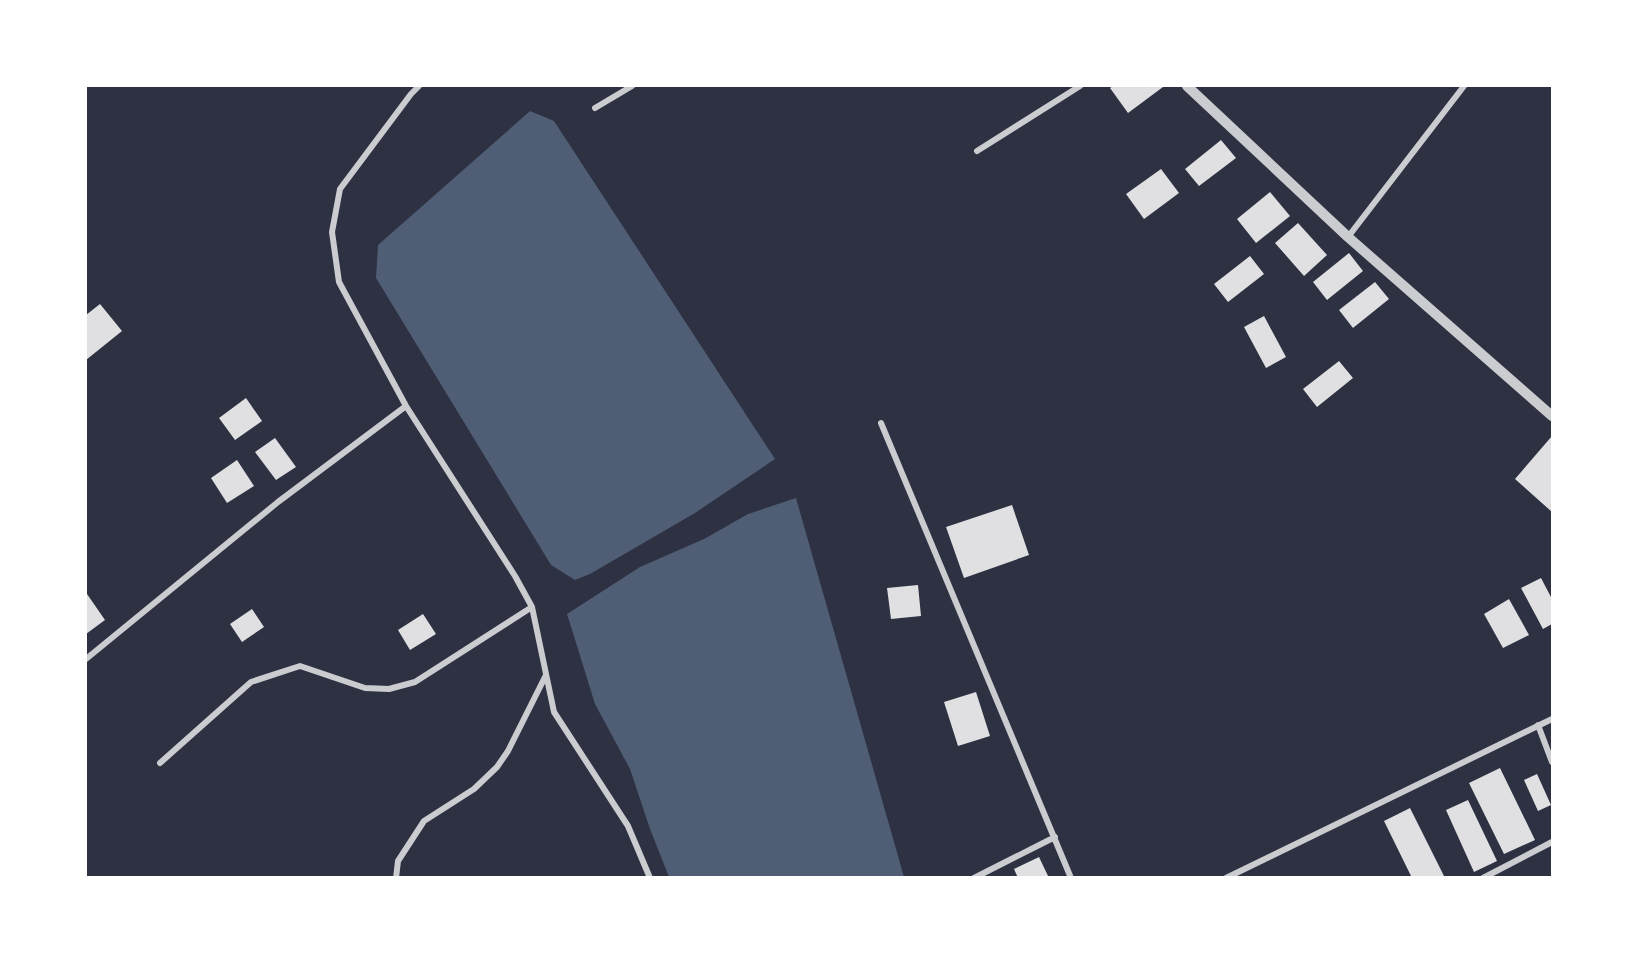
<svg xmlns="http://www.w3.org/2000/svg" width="1638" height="963" font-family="'Sofia Sans Condensed',sans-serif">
<rect width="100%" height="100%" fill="#2d3142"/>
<path fill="#4f5d75" d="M530 111 554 121 775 459 695 513 590 574 575 580 551 565 376 278 378 245Z
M796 498 904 877H669L650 829 630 769 595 704 567 614 640 567 704 539 748 514Z"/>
<path fill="#e0e0e3" d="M1113 86H1161L1163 87 1128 113 1110 88Z
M1221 140 1236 158 1199 186 1185 169Z
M1161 169 1179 193 1144 219 1126 194Z
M1270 192 1290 216 1256 243 1237 219Z
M1298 223 1327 255 1304 276 1275 243Z
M1349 253 1363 271 1327 300 1313 282Z
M1250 256 1264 274 1228 302 1214 284Z
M1375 282 1389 299 1353 328 1339 310Z
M100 304 122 331 86 360V315Z
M1264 316 1286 357 1266 368 1244 327Z
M1339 361 1353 378 1317 407 1303 389Z
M246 398 262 421 235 440 219 418Z
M1552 436V512L1515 479Z
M275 438 296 467 276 480 255 452Z
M237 460 254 486 227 503 211 478Z
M1012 505 1029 555 964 578 946 527Z
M1541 578 1552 599V624L1543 629 1521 588Z
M918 585 921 616 891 619 887 588Z
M87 594 105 620 86 634V595Z
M1509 599 1529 635 1503 648 1484 614Z
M252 609 264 627 242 642 230 624Z
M423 614 436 634 410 650 398 630Z
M976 692 990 736 958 746 944 702Z
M1500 768 1535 840 1504 854 1469 783Z
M1537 774 1551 805 1538 811 1524 780Z
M1468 800 1497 861 1474 872 1446 810Z
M1410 808 1445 878H1412L1384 821Z
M1039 857 1049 878H1018L1014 869Z"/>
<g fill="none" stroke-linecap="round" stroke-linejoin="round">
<path stroke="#caccd0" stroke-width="6" d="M419 86 411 94 340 189 332 232 339 282 406 406 515 576 532 607 554 712 628 826 650 878
M595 108 632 86
M977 151 1080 86
M1348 237 1464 86
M881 423 1071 878
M86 659 278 502 406 406
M1538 725 1552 762
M160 763 251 682 300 666 365 688 389 689 415 682 532 607
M396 878 398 861 424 821 474 789 497 767 508 751 546 675
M974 878 1055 837
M1226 878 1552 719
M1483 878 1552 842"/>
<path stroke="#caccd0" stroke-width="10" d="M1187 86 1348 237 1552 416"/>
</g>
<rect width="1638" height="963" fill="none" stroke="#ffffff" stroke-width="174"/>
</svg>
